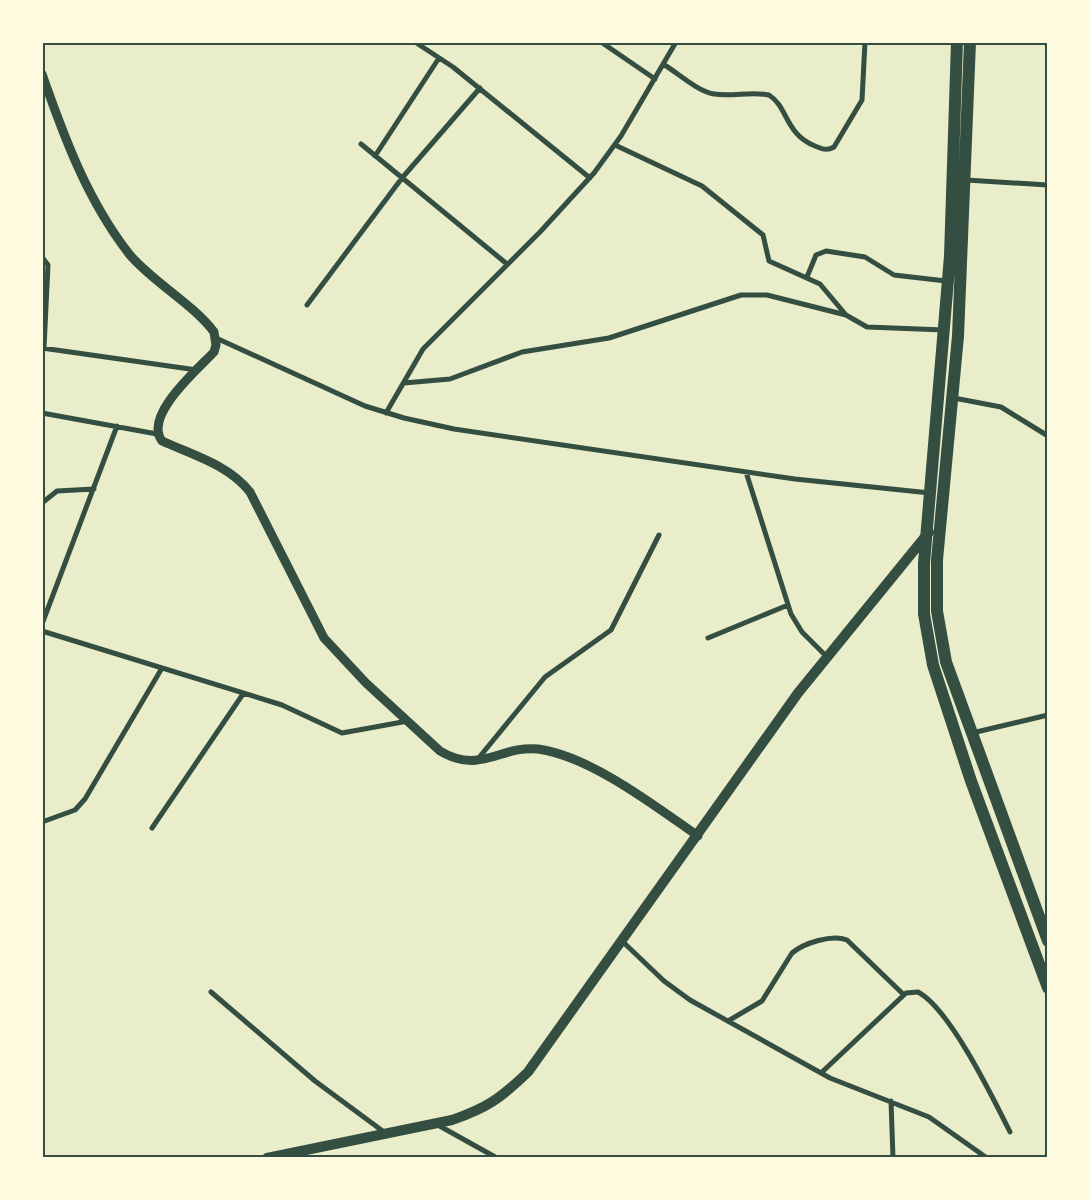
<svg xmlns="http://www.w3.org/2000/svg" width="1090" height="1200" font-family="Ubuntu,sans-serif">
<rect width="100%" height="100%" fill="#e9edc9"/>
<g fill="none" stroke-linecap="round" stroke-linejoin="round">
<path stroke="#344e41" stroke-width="5" d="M415 42 453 67 590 178
M601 42 655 79
M663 64C678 73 697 91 714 94 732 97 751 91 769 95 788 107 785 134 815 146 822 149 827 151 834 147L862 100 865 42
M361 144 507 264
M615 145 702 186 763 235 769 261 820 284 846 315 867 327 944 330
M375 156 439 58
M966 180 1048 185
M42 257 48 265 44 348
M807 277 816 255 826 251 865 257 894 275 946 281
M307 305 402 178 480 88
M216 338 365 406 404 418 454 429 795 479 930 493
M42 348 197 370
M404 383 450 379 522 352 609 338 741 295H767L846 315
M954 398 1001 407 1048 436
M42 413 157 434
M386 413 423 349 540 232 594 173 621 136 676 42
M746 472 791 614 802 632 827 657
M42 503 57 491 94 489
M42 624 117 426
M42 631 282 705 342 733 408 721
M708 638 788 605
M972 733 1048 715
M477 760 545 677 611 630 659 535
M42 822 75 810 85 799 162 668
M152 828 243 694
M622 941 664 981 690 1000 830 1078 929 1117 987 1158
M211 992 315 1081 384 1132
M728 1021 762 1001 792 953C804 943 832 934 847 940L904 995
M821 1073 906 993 918 992C950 1009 993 1098 1010 1132
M891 1101 893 1158
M436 1124 497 1158"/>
<path stroke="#344e41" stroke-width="9" d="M42 74C64 137 88 202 130 255 153 282 193 304 214 332L216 345 214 352C197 370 143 416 162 441 193 455 229 465 250 492L324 638 366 683 440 751C480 775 501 745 538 749 590 756 655 806 698 836"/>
<path stroke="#344e41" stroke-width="10" d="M267 1158 452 1120C487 1108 501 1098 528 1072L798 693 929 532"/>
<path stroke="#344e41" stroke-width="12" d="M957 42 950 256 924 563V614L933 665 971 781 1048 988
M970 42 958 336 937 560V611L946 662 1048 941"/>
</g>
<rect width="1090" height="1200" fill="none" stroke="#fefae0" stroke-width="88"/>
<rect x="44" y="44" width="1002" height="1112" fill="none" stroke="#344e41" stroke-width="2"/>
</svg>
